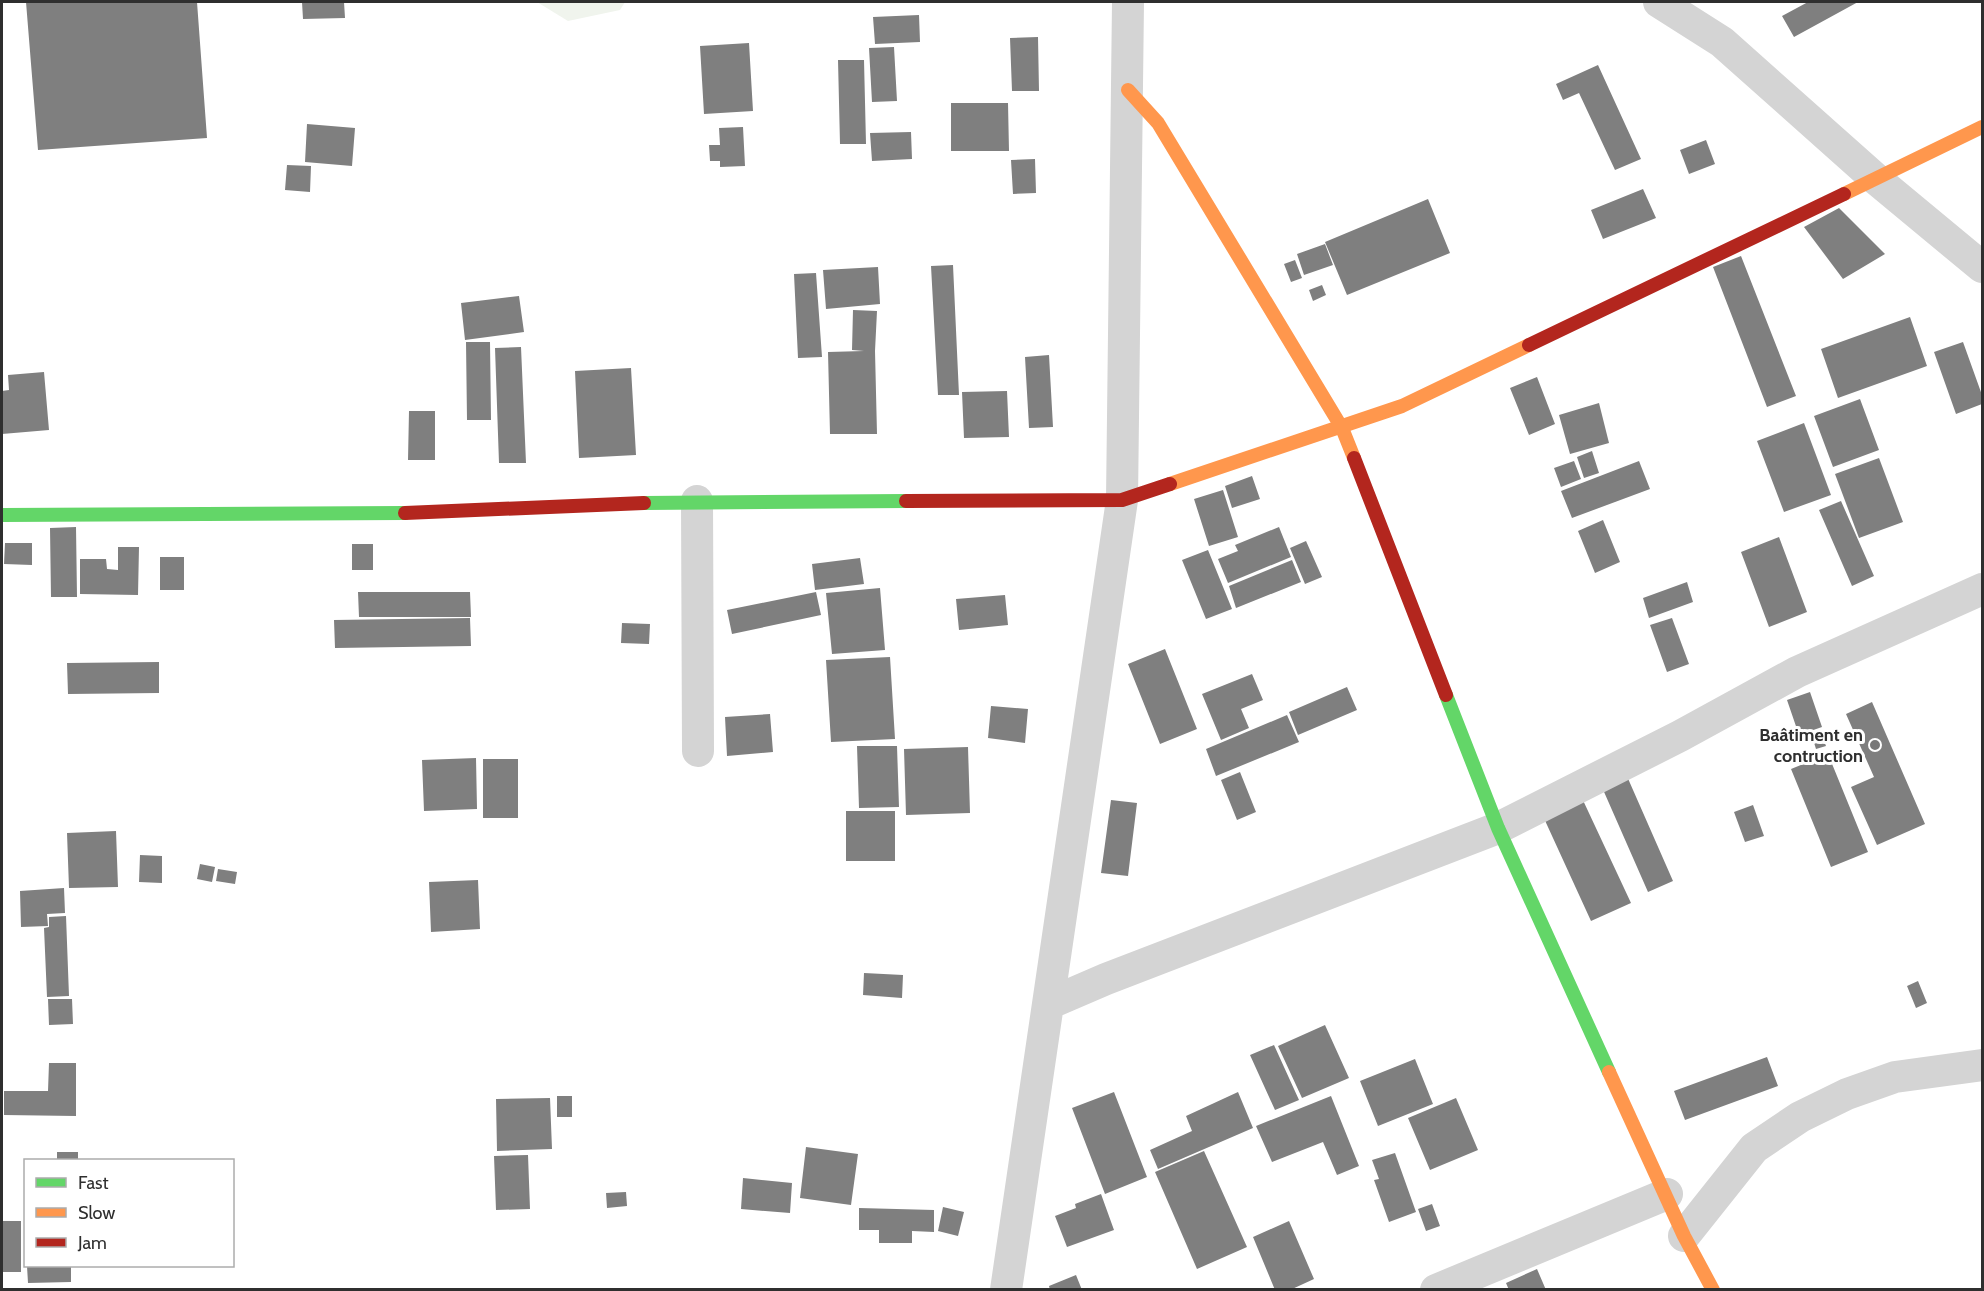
<svg xmlns="http://www.w3.org/2000/svg" width="1984" height="1291" font-family="Cabin,sans-serif">
<rect width="100%" height="100%" fill="#fff"/>
<path fill="#f0f4ed" d="M537 2H625L620 10 568 21Z"/>
<path fill="#7f7f7f" d="M26 2H197L207 138 38 150Z
M302 2H344L345 18 303 19Z
M1808 2H1858L1794 37 1782 16Z
M919 15 920 42 875 44 873 17Z
M1038 37 1039 91H1012L1010 38Z
M749 43 753 111 704 114 700 46Z
M894 47 897 101 872 102 869 48Z
M838 60H864L866 144H840Z
M1598 65 1641 159 1615 170 1579 93 1563 100 1556 84Z
M951 103H1008L1009 151H951Z
M307 124 355 128 352 166 305 162Z
M743 127 745 166 720 167V161H710L709 145H720L719 128Z
M911 132 912 159 872 161 870 133Z
M1706 140 1715 164 1689 174 1680 150Z
M1035 159 1036 193 1013 194 1011 160Z
M287 165 311 166 310 192 285 190Z
M1643 189 1656 218 1603 239 1591 210Z
M1428 199 1450 253 1347 295 1325 242Z
M1839 208 1885 254 1843 279 1804 227Z
M1325 244 1333 265 1304 275 1297 254Z
M1741 256 1796 396 1767 407 1713 267Z
M1295 260 1302 278 1291 282 1284 264Z
M953 265 959 395H938L931 266Z
M878 267 880 304 826 309 823 270Z
M816 273 822 357 798 358 794 274Z
M1322 285 1326 295 1313 301 1309 290Z
M519 296 524 332 465 340 461 303Z
M853 310 877 311 875 351 877 434H830L828 352 864 351 852 350Z
M1910 317 1927 366 1838 398 1821 349Z
M466 342H490L491 420H467Z
M1963 342 1982 395V404L1956 414 1934 352Z
M521 347 526 463H499L495 348Z
M1049 355 1053 427 1029 428 1025 357Z
M631 368 636 455 579 458 575 371Z
M44 372 49 430 2 434V391L9 390 8 375Z
M1537 377 1555 424 1529 435 1510 388Z
M1007 391 1009 437 964 438 962 392Z
M1860 399 1879 450 1833 467 1814 416Z
M1599 403 1609 443 1570 454 1559 415Z
M409 411H435V460H408Z
M1804 423 1831 495 1784 512 1757 441Z
M1592 451 1599 473 1584 478 1577 457Z
M1879 458 1903 522 1859 538 1835 474Z
M1574 461 1581 479 1561 487 1554 468Z
M1639 461 1650 489 1572 518 1561 491Z
M1252 476 1260 499 1232 508 1225 486Z
M1223 490 1238 537 1209 546 1194 499Z
M1841 501 1874 576 1852 586 1819 510Z
M1603 520 1620 562 1595 573 1578 531Z
M76 527 77 597H51L50 528Z
M1279 527 1291 557 1228 583 1218 559 1238 551 1235 545Z
M1779 537 1807 612 1769 627 1741 552Z
M1306 541 1322 577 1305 584 1290 548Z
M5 543H32V565L4 564Z
M352 544H373V570H352Z
M118 547H139L138 595 80 594V559H106L107 569 118 570Z
M1208 550 1232 609 1206 619 1182 560Z
M160 557H184V590H160Z
M860 558 864 584 815 590 812 564Z
M1292 560 1301 582 1236 608 1229 586Z
M1687 582 1693 602 1649 618 1643 598Z
M880 588 885 650 832 654 826 593Z
M358 592H470L471 617H359Z
M816 592 821 615 732 634 727 610Z
M1005 595 1008 625 959 630 956 599Z
M470 618 471 646 335 648 334 620Z
M1672 618 1689 664 1667 672 1650 625Z
M622 623 650 624 649 644 621 643Z
M1165 649 1197 729 1160 744 1128 664Z
M890 657 895 739 831 742 826 660Z
M159 662V693L68 694 67 663Z
M1252 674 1263 700 1241 709 1249 728 1221 740 1202 694Z
M1347 687 1357 710 1298 735 1289 712Z
M1810 692 1822 727 1799 735 1787 700Z
M1872 702 1925 824 1877 845 1851 787 1874 777 1846 714Z
M991 706 1028 709 1025 743 988 738Z
M770 714 773 752 727 756 725 717Z
M1287 715 1299 742 1216 776 1206 749Z
M1820 730 1826 746 1816 749 1811 733Z
M857 746H897L899 807 859 808Z
M968 747 970 813 906 815 904 749Z
M1828 754 1868 852 1831 867 1791 769Z
M476 758 477 809 424 811 422 760Z
M483 759H518V818H483Z
M1240 772 1256 812 1237 820 1221 780Z
M1626 774 1673 881 1648 892 1601 785Z
M1581 796 1631 903 1591 921 1542 814Z
M1111 800 1137 803 1128 876 1101 873Z
M1753 805 1764 836 1745 842 1734 812Z
M846 811H895V861H846Z
M116 831 118 887 69 888 67 833Z
M140 855 162 856V883L139 882Z
M200 864 215 867 212 882 197 879Z
M218 869 237 872 235 884 216 881Z
M478 880 480 929 431 932 429 882Z
M64 888 65 913 47 914 48 926 21 927 20 891Z
M66 916 69 996 47 997 44 928 49 927V917Z
M864 973 903 975 902 998 863 995Z
M1918 981 1927 1003 1916 1008 1907 986Z
M48 999H72L73 1024 49 1025Z
M1325 1025 1349 1078 1302 1098 1278 1046Z
M1274 1045 1299 1100 1275 1110 1250 1055Z
M1767 1057 1778 1086 1685 1120 1674 1091Z
M1415 1059 1433 1104 1378 1126 1360 1081Z
M49 1063H76V1116L4 1115V1091H48Z
M1114 1092 1147 1177 1105 1194 1072 1108Z
M1238 1092 1253 1128 1158 1169 1150 1150 1192 1131 1186 1116Z
M557 1096H572V1117H557Z
M1331 1096 1359 1166 1337 1175 1323 1142 1272 1162 1256 1126Z
M550 1098 552 1149 497 1151 496 1099Z
M1456 1098 1478 1150 1430 1170 1408 1118Z
M806 1147 858 1154 851 1205 800 1198Z
M1204 1151 1247 1247 1197 1269 1155 1172Z
M57 1152H78V1160H57Z
M1395 1153 1416 1212 1389 1222 1374 1180 1379 1179 1372 1160Z
M528 1155 530 1209 496 1210 494 1156Z
M743 1178 792 1183 790 1213 741 1209Z
M626 1192 627 1206 607 1208 606 1193Z
M1101 1194 1114 1230 1067 1247 1055 1216 1076 1208 1075 1204Z
M1432 1204 1440 1226 1426 1231 1418 1209Z
M943 1207 964 1212 958 1236 938 1231Z
M859 1208 934 1210V1232L912 1231V1243H879V1230H859Z
M2 1221H21V1272H2Z
M1289 1221 1314 1279 1290 1290H1275L1253 1237Z
M27 1266H71V1282L28 1283Z
M1537 1269 1546 1290H1509L1506 1283Z
M1076 1275 1082 1290H1050L1049 1286Z"/>
<g fill="none" stroke-linecap="round" stroke-linejoin="round">
<path stroke="#d4d4d4" stroke-width="32" d="M1659 2 1722 42 1877 180 1982 267
M697 501 698 751
M1048 1004 1106 979 1498 828 1680 736 1797 672 1982 589
M1684 1236 1754 1148 1800 1117 1847 1094 1895 1077 1982 1065
M1006 1290 1122 500 1128 2
M1436 1290 1667 1194"/>
<path stroke="#63d668" stroke-width="14" d="M644 503 906 501
M2 515 405 513
M1446 695 1498 828 1609 1072"/>
<path stroke="#ff974d" stroke-width="14" d="M1128 90 1158 123 1342 428 1354 458
M1844 194 1982 127
M1170 484 1402 406 1529 345
M1609 1072 1684 1236 1713 1290"/>
<path stroke="#b3261e" stroke-width="14" d="M1529 345 1844 194
M1354 458 1446 695
M906 501 1122 500 1170 484
M405 513 644 503"/>
</g>
<circle fill="#787878" stroke="#fff" stroke-width="2" cx="1875" cy="745" r="6"/>
<g text-anchor="middle" dominant-baseline="central" stroke-width="6" stroke-linejoin="round" paint-order="stroke">
<g font-size="18" font-weight="bold" fill="#2f2f2f" stroke="#fff" text-anchor="end">
<text x="1863" y="735">Baâtiment en<tspan x="1863" dy="21">contruction</tspan></text>
</g>
</g>
<rect width="1984" height="1291" fill="none" stroke="#2f2f2f" stroke-width="6"/>
<rect x="24" y="1159" width="210" height="108" fill="#ffffff" stroke="#acacac" stroke-width="1.5"/>
<rect x="36" y="1178" width="30" height="9" fill="#63d668" stroke="#acacac" stroke-width="1.5"/>
<text x="78" y="1189" font-size="18" fill="#2f2f2f">Fast</text>
<rect x="36" y="1208" width="30" height="9" fill="#ff974d" stroke="#acacac" stroke-width="1.5"/>
<text x="78" y="1219" font-size="18" fill="#2f2f2f">Slow</text>
<rect x="36" y="1238" width="30" height="9" fill="#b3261e" stroke="#acacac" stroke-width="1.5"/>
<text x="78" y="1249" font-size="18" fill="#2f2f2f">Jam</text>
</svg>
